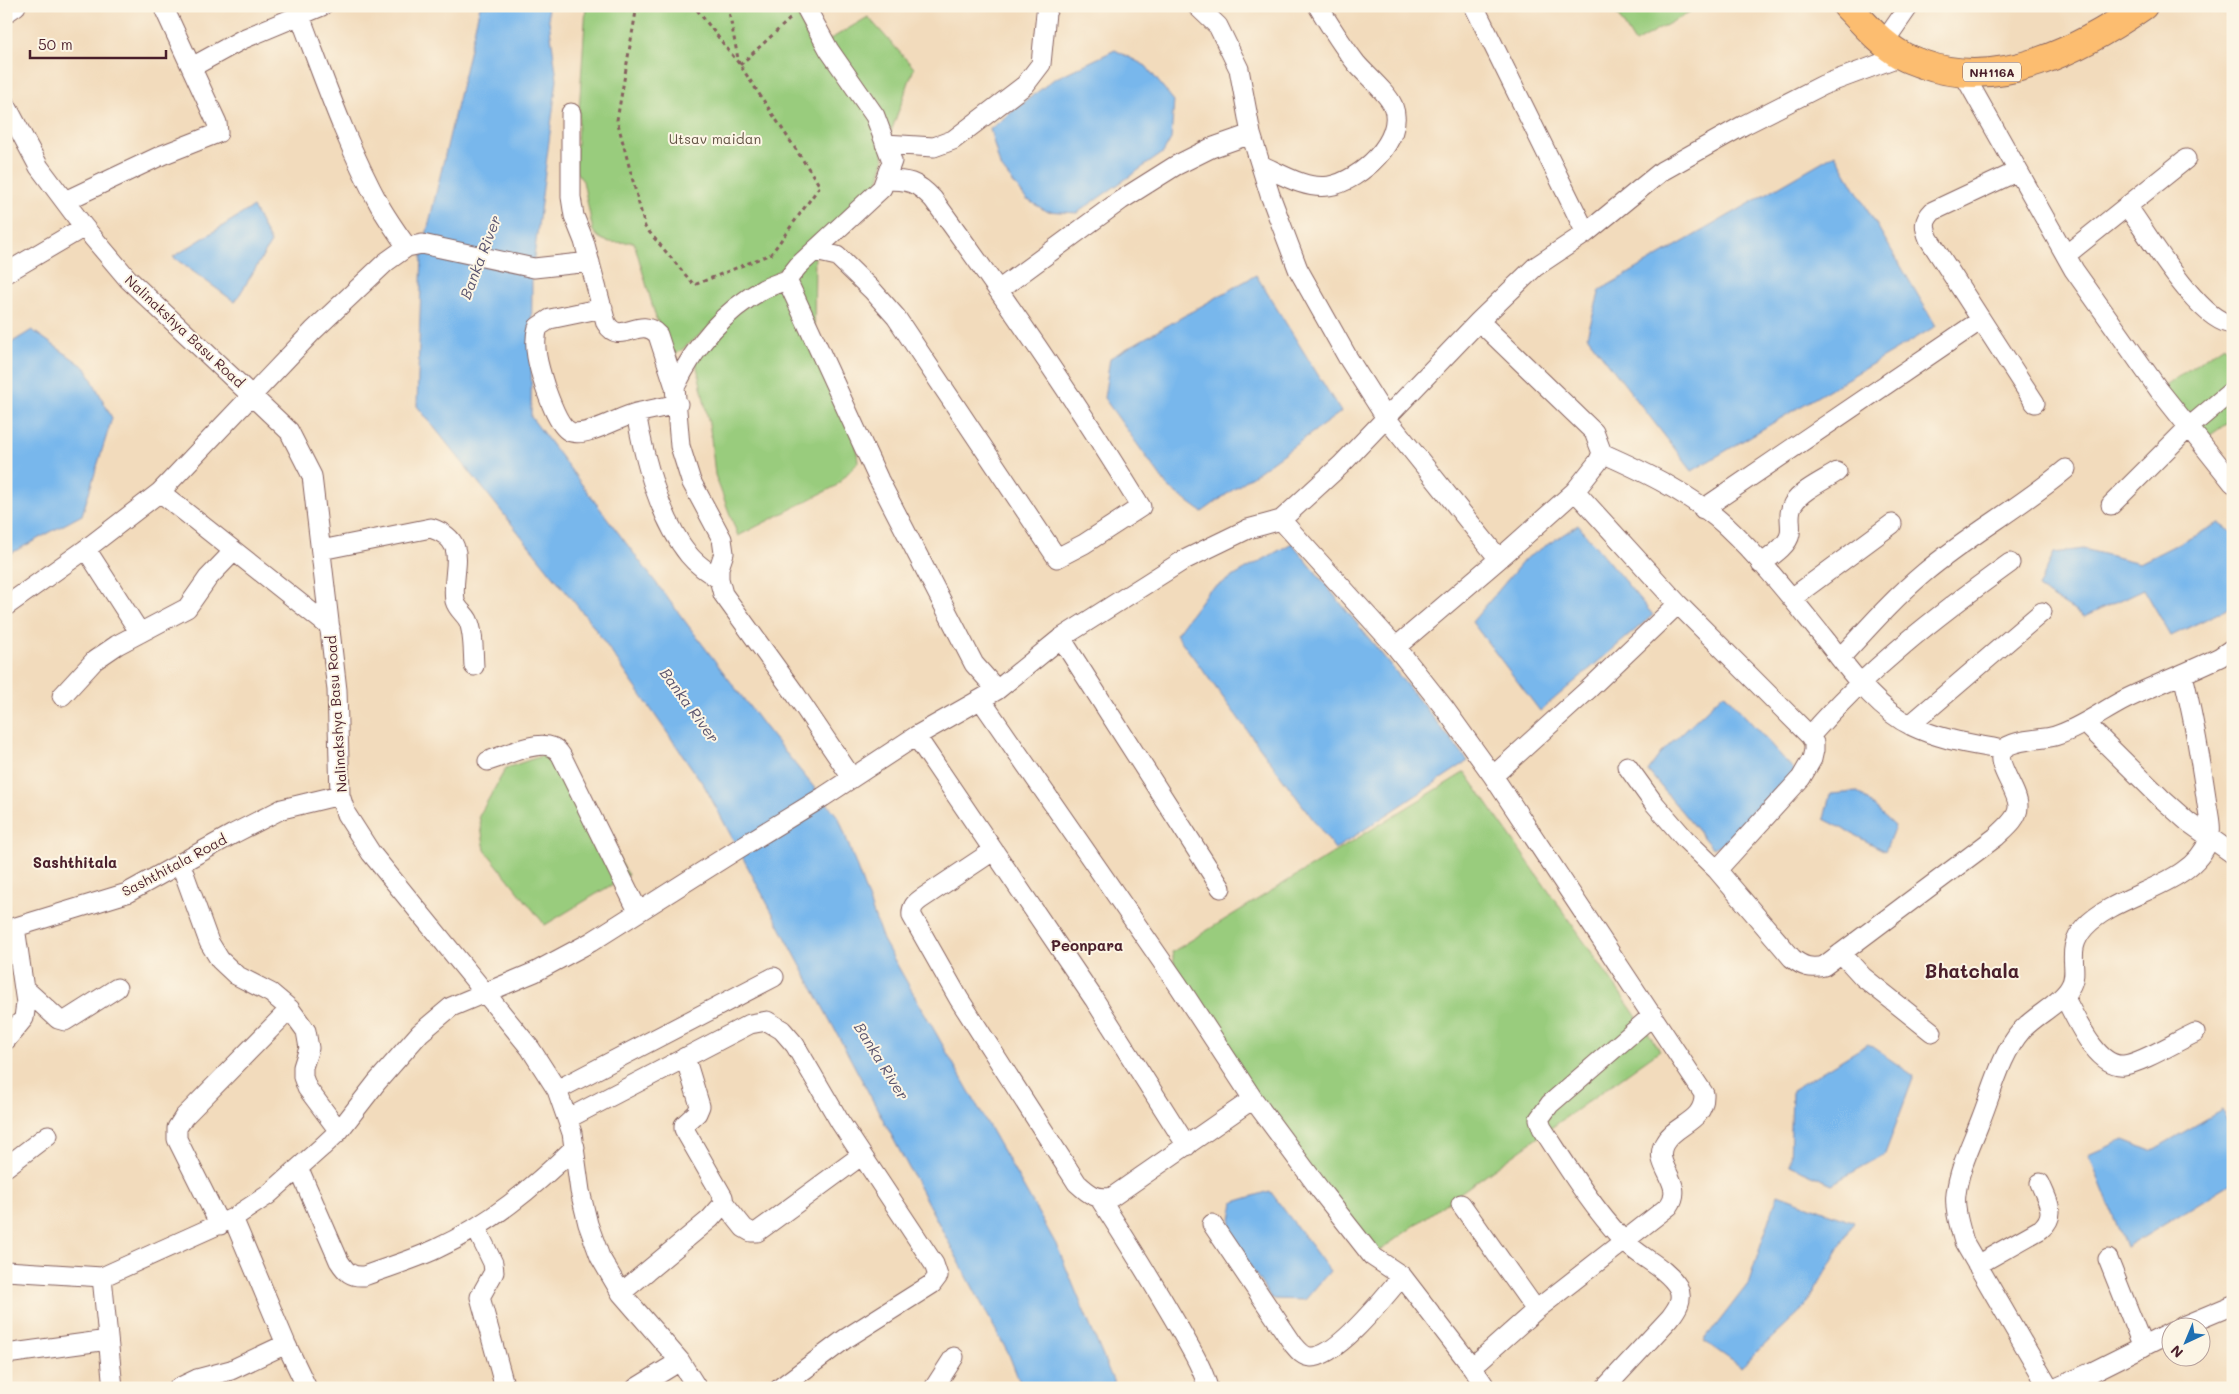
<svg xmlns="http://www.w3.org/2000/svg" width="2239" height="1394" font-family="Mali,sans-serif">
<rect width="100%" height="100%" fill="#fcf5e5"/>
<filter id="ink" filterUnits="userSpaceOnUse"><feTurbulence type="fractalNoise" baseFrequency=".02" numOctaves="2"/><feDisplacementMap in="SourceGraphic" scale="10" xChannelSelector="R" yChannelSelector="G"/><feConvolveMatrix kernelMatrix="1 2 1 2 8 2 1 2 1" color-interpolation-filters="sRGB"/></filter>
<filter id="wash" filterUnits="userSpaceOnUse"><feTurbulence type="fractalNoise" baseFrequency=".0096" numOctaves="4" result="noise"/><feDisplacementMap in="SourceGraphic" scale="20" xChannelSelector="R" yChannelSelector="G"/><feGaussianBlur stdDeviation="1.12" result="paint"/><feColorMatrix in="noise" values="0 0 0 0 0 0 0 0 0 0 0 0 0 0 0 0 0 1.4 0 .05"/><feComposite in="paint" operator="in"/></filter>
<g filter="url(#wash)">
<rect width="100%" height="100%" fill="#f2dbbc"/>
<path fill="#99cc7d" stroke="#727654" d="M586 6H795L812 50 868 17 914 68 883 154 884 160 876 190 673 357 656 318 634 242C618 242 603 246 593 231L583 181 575 171Z
M1612 6H1700L1635 43Z
M815 251 814 339 854 421 858 462 836 486 738 536 715 475 710 429 693 348Z
M2224 345 2233 358V419L2199 443 2159 390Z
M544 755 584 796 628 875 545 925 485 850 479 816 506 768Z
M1465 772 1660 1050 1372 1256 1179 986 1172 952Z"/>
<path fill="#78b7ec" stroke="#616b8c" d="M480 6H547L557 79 532 273 531 417 764 726 839 818 883 940 1057 1246 1116 1388H1022L1009 1355 705 787 591 623 417 406 422 253Z
M1115 50 1146 66 1174 101 1171 139 1163 153 1077 213 1046 211 1026 199 1000 166 990 129 1054 79Z
M1835 154 1936 326 1692 471 1587 336 1600 290Z
M253 207 271 243 235 302 173 257Z
M1256 275 1341 412 1202 512 1168 487 1104 398 1110 358Z
M32 330 86 368 112 418 82 515 6 556V346Z
M2219 523 2233 533V606L2171 636 2144 589 2084 617 2038 588 2054 553 2083 549 2140 563Z
M1578 525 1653 615 1540 711 1472 622 1525 559Z
M1292 543 1468 761 1335 849 1176 634 1208 591Z
M1724 693 1795 771 1746 834 1712 848 1648 771 1660 754Z
M1858 792 1895 826 1885 851 1824 819 1830 794Z
M1868 1044 1914 1076 1885 1154 1832 1184 1790 1165 1792 1090Z
M2222 1110 2233 1132V1182L2126 1248 2089 1155 2123 1140 2151 1151Z
M1270 1191 1330 1271 1305 1300 1271 1299 1229 1232 1234 1202Z
M1778 1194 1854 1222 1806 1306 1741 1367 1704 1341 1748 1284Z"/>
</g>
<g filter="url(#ink)">
<g fill="none" stroke-linecap="round" stroke-linejoin="round">
<g stroke="#85615e" stroke-width="21">
<path id="minor" d="M805 6 829 50 875 116 892 161 882 188 798 266 787 280 879 480 974 664 997 690
M1197 6 1218 26 1239 69 1251 134 1270 195 1298 269 1348 358 1386 418 1499 559
M1474 6 1586 233
M6 13 16 6
M300 16C324 79 347 146 380 206 388 220 398 234 407 247
M1884 42 1909 6
M192 67 243 39 322 6
M1963 73 2074 270 2159 390 2233 483
M6 105 39 167 84 227 128 279 289 431 312 476 337 690 340 795 346 814 371 853 530 1048 557 1090 572 1133 580 1191 588 1224 600 1257 621 1293 680 1361 697 1388
M571 113V197L574 216 584 241 606 323C621 348 639 314 658 335L675 387 680 446 691 481 722 539 724 553 719 568V579L723 594 796 695 852 778
M885 144 934 147 953 140 1025 85 1041 64 1046 13 1049 6
M1261 165C1281 174 1306 190 1329 186 1360 181 1406 139 1393 106 1387 92 1366 75 1356 63 1342 45 1330 26 1318 6
M2018 171 1933 211C1923 221 1924 227 1929 239L2035 403
M65 201 162 155 218 133 217 123 163 6
M2127 206C2147 233 2200 324 2233 324
M815 251 837 256 873 291 896 317 1057 558 1084 544 1141 507C1076 401 1006 299 933 199 916 181 908 180 885 180
M2066 255 2186 159
M6 273 84 227
M1000 289 1121 200 1175 166 1211 148 1251 134
M603 308 550 319 538 327C532 346 539 368 545 387 549 398 559 428 571 432 588 437 619 417 636 413 650 410 664 407 678 404
M1479 321 1594 432 1602 453 1598 462 1575 491
M675 387C694 348 722 312 762 290 769 286 779 283 787 280
M636 413C644 458 660 519 689 555 697 565 708 572 719 579
M1602 453C1645 472 1691 494 1726 526 1762 560 1793 600 1824 638 1848 668 1876 709 1912 726 1941 740 1972 744 2003 750
M160 492 330 627
M2111 505 2188 428 2233 390
M1703 509 1981 320
M1281 520 1396 647 1445 709 1493 776 1704 1094C1705 1123 1675 1123 1664 1144 1652 1166 1686 1183 1669 1206L1536 1310 1472 1367
M86 549 140 633
M321 550 431 528C472 542 450 570 455 601 457 609 464 613 468 620 474 632 473 653 474 666
M1761 564C1770 557 1788 546 1790 534 1792 524 1787 514 1793 504 1802 490 1823 481 1837 472
M1792 598 1892 524
M6 606 86 549 160 492 313 331 386 262 407 247 422 244 534 268 590 262
M1061 638 1221 888
M1396 647 1499 559 1575 491 1678 604 1810 736 1814 743V750L1812 759 1801 778 1717 870
M1840 658C1867 629 1893 599 1924 573 1969 535 2021 507 2066 469
M62 696 95 660 117 645 187 608 208 578 234 551
M981 700 1179 986 1253 1099 1321 1191 1372 1256 1402 1276 1472 1367 1486 1388
M2085 723 2161 798 2188 822 2233 854
M1910 725 2042 612
M916 736 1094 999 1187 1146
M1810 736C1868 669 1938 615 2010 563
M488 761C504 756 536 740 552 747 555 748 559 752 561 755L638 911
M1627 766 1653 802 1685 839 1717 870 1792 958C1803 967 1811 969 1824 966L1996 837C2004 829 2018 819 2018 807 2019 791 1993 762 2003 750 2012 739 2042 740 2055 736 2081 728 2102 711 2126 699 2157 684 2189 672 2220 657L2233 648
M1493 776 1590 688 1678 604
M993 851 921 899C914 904 911 908 912 916L959 999 1077 1183C1089 1194 1096 1200 1112 1197L1253 1099
M181 865 209 942 220 960 236 975 271 993 290 1009 306 1031 309 1048 303 1067V1077L307 1088 339 1131
M6 930 127 893 233 834 282 809 340 795
M1841 953 1863 977 1932 1032
M24 988 58 1019 65 1021 117 988
M2064 996C2075 1016 2096 1068 2124 1065 2142 1063 2177 1041 2195 1033
M6 1040 24 1018 26 1003 15 927
M557 1090 774 977
M567 1119 750 1024 767 1021 782 1030 795 1045 840 1122 934 1264 938 1276 932 1284 845 1339 780 1388
M6 1167 48 1135
M299 1169 339 1261C346 1272 351 1277 364 1276 388 1267 413 1260 436 1249 490 1224 533 1188 575 1147
M1100 1199C1127 1241 1153 1283 1178 1326 1189 1346 1202 1366 1208 1388
M724 1203 744 1228 751 1232H757L862 1155
M1461 1204 1536 1310
M233 1218 286 1344 307 1388
M1212 1224 1293 1344C1298 1350 1303 1357 1311 1357 1337 1358 1386 1295 1402 1276
M220 1225 177 1139V1128L184 1117 290 1009
M476 1228 493 1263 494 1272 480 1297 505 1388
M2108 1259 2143 1347
M1977 1265 2041 1229C2058 1214 2047 1201 2040 1183
M6 1271 102 1277 233 1218 268 1195 322 1147 339 1131 377 1082 420 1033 451 1007 535 972 591 942 738 849 823 797 916 736 997 690 1061 638 1184 560 1248 529 1281 520 1341 465 1479 321 1535 267 1586 233 1662 171 1744 125 1823 85 1901 56
M102 1277 113 1388
M621 1293 710 1219 724 1203 723 1197 684 1129V1125L697 1113 700 1106 685 1057
M2183 1326 2233 1305
M6 1354 108 1340
M178 1388 197 1379 231 1370 286 1344
M636 1388 680 1361
M934 1388 954 1357
M1605 1388 1670 1318C1677 1309 1684 1299 1678 1287 1666 1267 1639 1257 1623 1240 1591 1206 1567 1166 1542 1128L1539 1119 1550 1104 1653 1015
M2049 1388 1964 1242C1960 1227 1954 1210 1956 1194 1959 1168 1972 1143 1981 1119 1993 1089 2001 1054 2022 1030 2035 1015 2061 1004 2070 987 2081 969 2063 951 2085 927 2117 892 2193 887 2209 839 2213 828 2207 809 2206 797 2200 756 2193 715 2183 675
M2056 1388 2092 1372 2172 1332"/>
</g>
<g stroke="#85615e" stroke-width="30">
<path id="highway" d="M1847 6C1864 23 1880 43 1901 55 1907 59 1915 61 1922 64 1999 92 2081 49 2143 6"/>
</g>
<path stroke="#85615e" stroke-width="3" stroke-dasharray="4 4" stroke-linecap="butt" d="M637 6 617 120 645 227 694 285 771 254 820 186 740 65 694 6
M728 6 739 64
M740 65 792 17"/>
<use href="#minor" stroke="#fff" stroke-width="19"/>
<use href="#highway" stroke="#fcbd6f" stroke-width="28"/>
</g>
</g>
<g text-anchor="middle" dominant-baseline="central" stroke-width="4" stroke-linejoin="round" paint-order="stroke">
<rect fill="#fcf5e5" stroke="#7f5f63" stroke-width="1" x="1963" y="62.5" width="58" height="19" rx="4"/>
<g font-size="12" font-weight="bold" fill="#4a1f2b">
<text x="1992" y="72">NH116A</text>
</g>
<g font-size="14" fill="#625344" stroke="#fcf5e5">
<text x="715" y="138">Utsav maidan</text>
</g>
<g font-size="14" fill="#4a1f2b" stroke="#fcf5e5">
<text transform="translate(185 331) rotate(43)">Nalinakshya Basu Road</text>
<text transform="translate(336 714) rotate(-94)">Nalinakshya Basu Road</text>
<text transform="translate(174 865) rotate(-28)">Sashthitala Road</text>
</g>
<g font-size="15" font-style="italic" fill="#5a546f" stroke="#fcf5e5">
<text transform="translate(480 257) rotate(-69)">Banka River</text>
<text transform="translate(690 705) rotate(54)">Banka River</text>
<text transform="translate(882 1061) rotate(58)">Banka River</text>
</g>
<g font-size="15" font-weight="bold" fill="#4a1f2b" stroke="#fcf5e5">
<text x="75" y="862">Sashthitala</text>
<text x="1087" y="945">Peonpara</text>
</g>
<g font-size="19" font-weight="bold" fill="#4a1f2b" stroke="#fcf5e5">
<text x="1972" y="970">Bhatchala</text>
</g>
</g>
<rect width="2239" height="1394" fill="none" stroke="#fcf5e5" stroke-width="25"/>
<g transform="translate(2186 1342) rotate(224)"><circle r="24" fill="#fcf5e5" stroke="#b59f9b"/>
<path d="M0-4L9 19L0 12L-9 19Z" fill="#1f6fb2"/>
<text y="-8" font-size="14" font-weight="bold" text-anchor="middle" fill="#4a1f2b">N</text>
</g>
<path d="M30 50v8h136v-8" fill="none" stroke="#4a1f2b" stroke-width="2.5"/>
<text x="38" y="50" font-size="15" fill="#4a1f2b" stroke="#fcf5e5" stroke-width="4" paint-order="stroke">50 m</text>
</svg>
